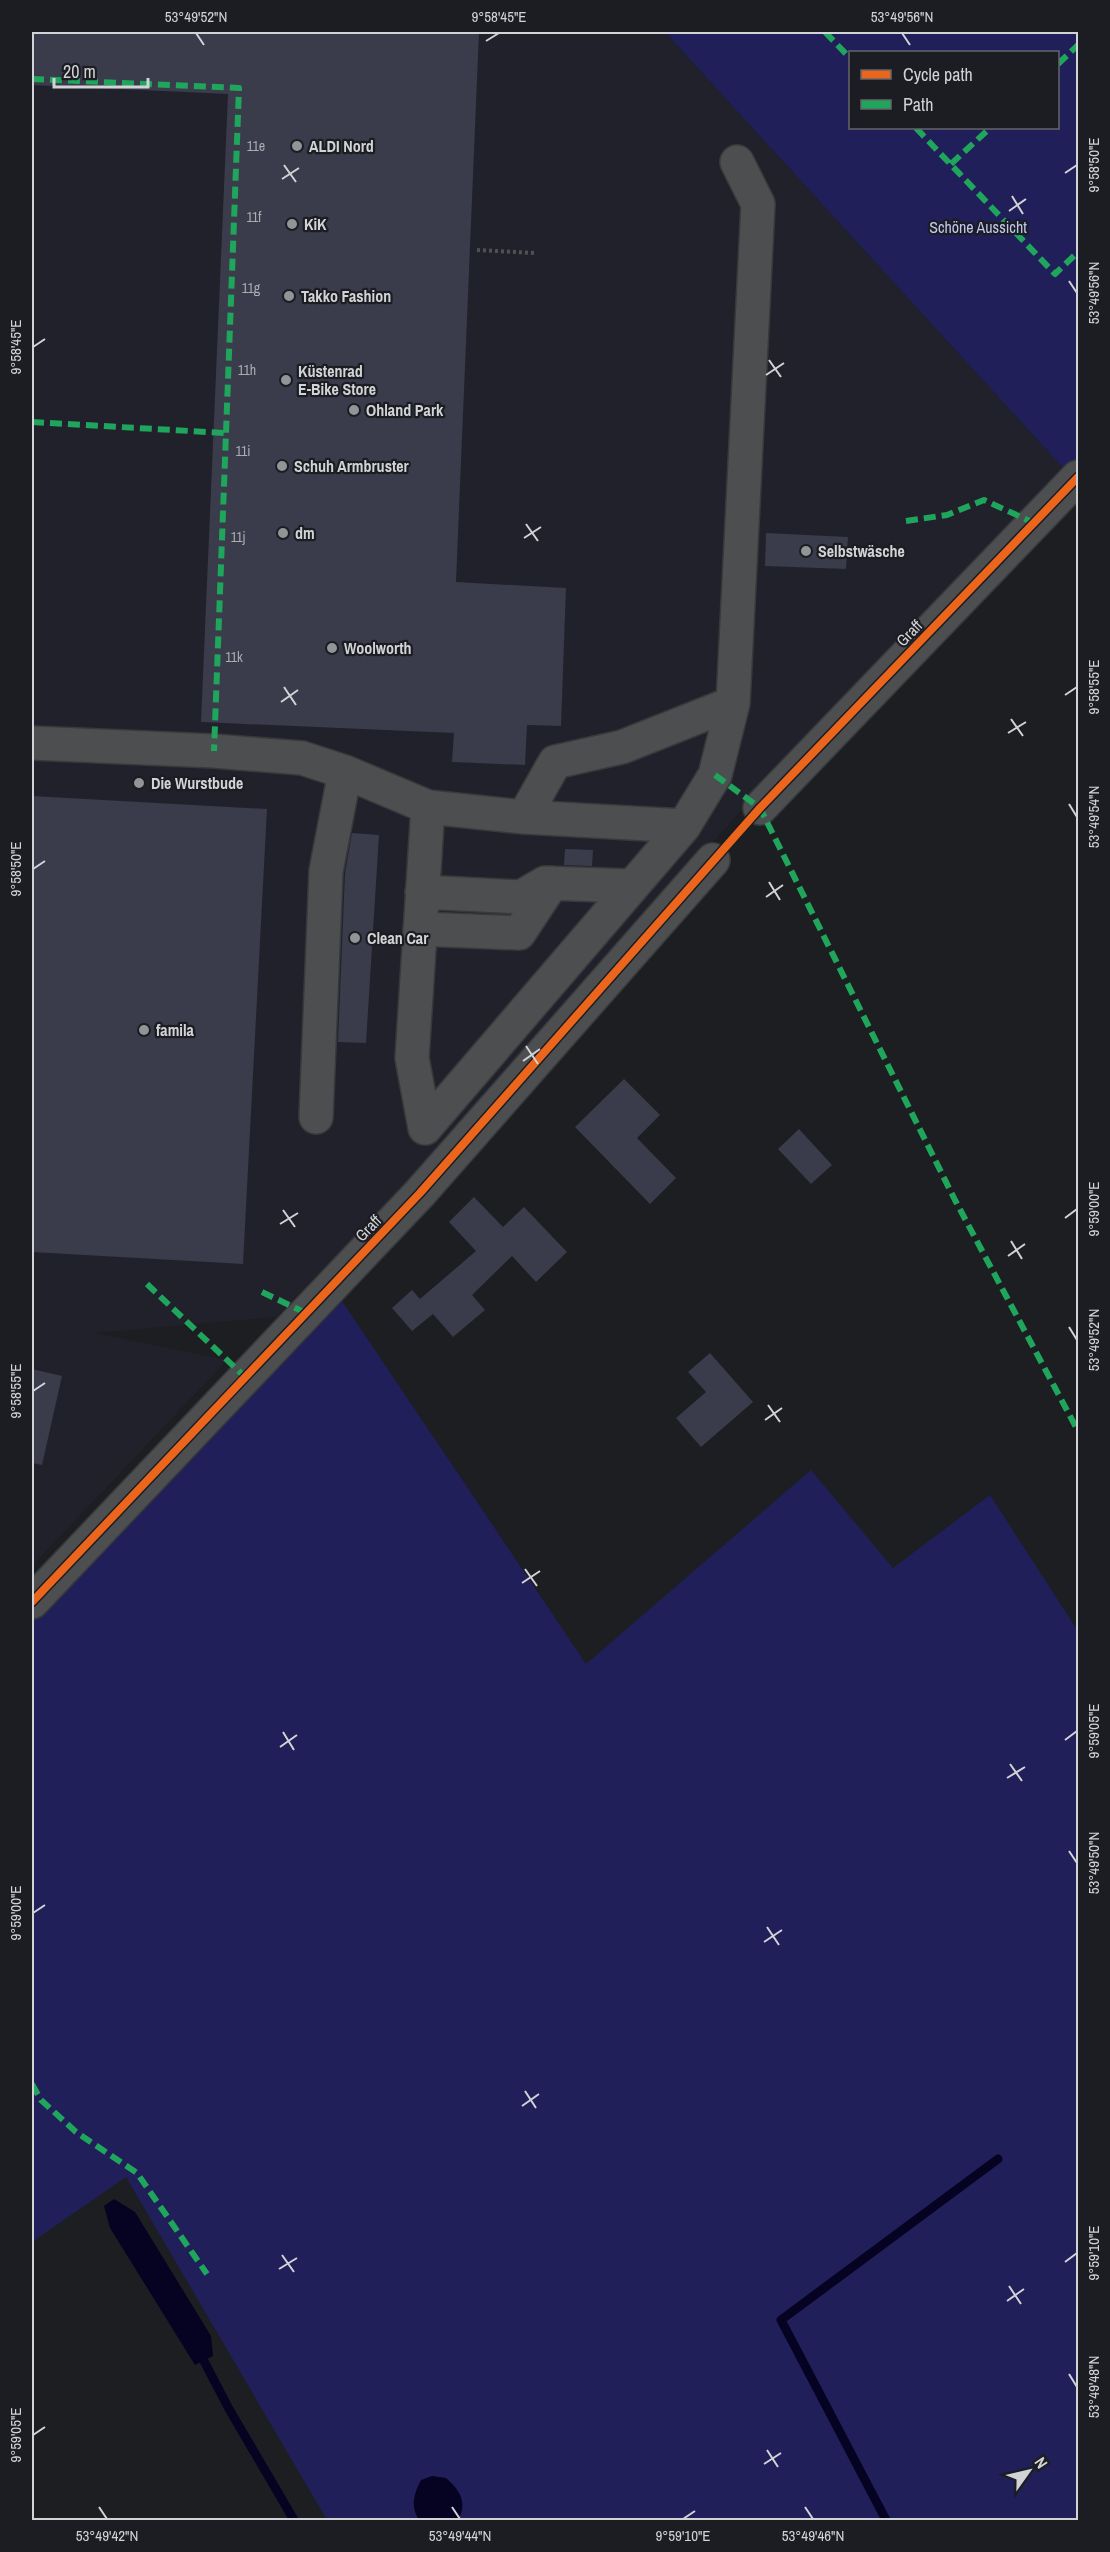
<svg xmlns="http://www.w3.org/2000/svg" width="1110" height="2552" font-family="'Archivo Narrow',sans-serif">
<rect width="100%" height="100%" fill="#1d1e21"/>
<path fill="#20212b" d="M32 32H665L1066 471 758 792 407 1183 276 1317 95 1333 227 1360 32 1566Z"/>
<path fill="#201f59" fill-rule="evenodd" d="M665 32H1078V459L1066 471ZM850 52H1058V128H850Z
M342 1301 586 1664 811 1470 893 1568 990 1495 1078 1631V2520H327L126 2177 32 2242V1621L108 1547Z"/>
<path fill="#060322" d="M114 2199 135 2212 211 2336 213 2356 195 2365 110 2228 104 2206Z
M432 2476 446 2478C460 2490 468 2503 458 2520H419C410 2507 414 2493 421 2480Z"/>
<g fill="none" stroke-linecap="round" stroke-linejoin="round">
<path stroke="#060322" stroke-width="9" d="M204 2361 229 2409 294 2520
M886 2520 781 2320 998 2159"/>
</g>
<path fill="#3a3b4b" d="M32 32H479L456 582 566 588 561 726 527 725 525 765 452 762 454 733 201 722 228 94 32 85Z
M766 533 848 537 846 569 765 566Z
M32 796 267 809 243 1264 32 1252Z
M352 833 379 835 366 1043 338 1042 345 873Z
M565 849 593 850 592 866 564 865Z
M624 1079 660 1115 637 1138 676 1178 650 1204 575 1127Z
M799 1129 832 1165 811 1184 778 1149Z
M474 1197 503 1227 524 1207 567 1252 536 1282 512 1256 472 1295 485 1310 453 1337 433 1314 412 1331 392 1308 412 1290 420 1299 476 1251 449 1222Z
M710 1353 753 1402 701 1447 676 1418 706 1392 688 1372Z
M32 1369 62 1376 42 1465 32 1463Z"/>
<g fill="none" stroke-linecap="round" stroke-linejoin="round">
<g stroke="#38393b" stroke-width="36">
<path id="minor" d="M32 743 214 751 302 758 345 772 428 807 524 817 684 826 715 775 733 703 758 204 737 162
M428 807 412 1058 425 1128 684 826
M760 808 1078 477
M524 817 555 762 622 747 733 703
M422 892 521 897 545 883 631 886
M420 929 519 933 552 883
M316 1117 326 871 345 772
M32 1602 420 1193 713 860"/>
</g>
<path stroke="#505153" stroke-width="4" stroke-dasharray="3 3" stroke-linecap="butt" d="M477 250 535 253"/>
<use href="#minor" stroke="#4d4e50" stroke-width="33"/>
<path stroke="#20a55d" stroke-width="6" stroke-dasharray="12 6" stroke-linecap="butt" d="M825 32 850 58
M1058 64 1078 45
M32 79 239 88 214 751
M916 128 1055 274 1078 252
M951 164 990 128
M32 422 225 433
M906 521 947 515 984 500 1034 523
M715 775 760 808 955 1200 1078 1431
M147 1284 245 1377
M262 1292 306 1313
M32 2084 41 2100 76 2132 137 2173 207 2274"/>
<g stroke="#1c1d22" stroke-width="11">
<path id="cycleway" d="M32 1602 420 1193 760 808 1078 477"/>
</g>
<use href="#cycleway" stroke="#eb651d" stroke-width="8"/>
</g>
<path fill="none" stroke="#d2d3d6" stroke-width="2" d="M196 33 204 45M902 33 910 45M486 41 499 33M284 165 296 182M1065 173 1077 165M282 179 299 168M1012 196 1023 214M1009 211 1026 199M1069 281 1077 293M33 347 45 339M769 360 781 377M766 375 784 363M526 524 538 541M524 538 541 527M284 687 296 705M1065 695 1077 687M281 702 298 690M1011 719 1023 736M1008 733 1026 722M1069 804 1077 817M33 869 45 861M769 882 780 900M766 897 783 885M526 1046 538 1064M523 1061 540 1049M283 1210 295 1227M1065 1218 1077 1209M280 1224 298 1213M1011 1241 1022 1259M1008 1256 1025 1244M1069 1327 1077 1340M33 1391 45 1383M768 1405 780 1422M765 1420 782 1408M525 1569 537 1586M522 1583 540 1571M283 1732 294 1750M1065 1740 1077 1731M280 1747 297 1735M1010 1764 1022 1781M1007 1778 1025 1767M1069 1851 1077 1863M33 1913 45 1905M767 1927 779 1945M764 1942 782 1930M525 2091 536 2108M522 2106 539 2094M282 2255 294 2272M1065 2262 1077 2253M279 2269 297 2258M1009 2286 1021 2304M1007 2301 1024 2289M1069 2374 1077 2387M33 2435 45 2427M767 2450 778 2467M764 2464 781 2453M99 2507 107 2519M452 2507 460 2519M805 2507 813 2519M683 2519 695 2511"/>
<g fill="#939497" stroke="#1c1d22" stroke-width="2">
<circle cx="297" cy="146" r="6"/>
<circle cx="292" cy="224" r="6"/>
<circle cx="289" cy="296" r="6"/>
<circle cx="286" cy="380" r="6"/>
<circle cx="354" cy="410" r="6"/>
<circle cx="282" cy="466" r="6"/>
<circle cx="283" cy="533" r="6"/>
<circle cx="806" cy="551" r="6"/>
<circle cx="332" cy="648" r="6"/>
<circle cx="139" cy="783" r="6"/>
<circle cx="355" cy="938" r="6"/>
<circle cx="144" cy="1030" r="6"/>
</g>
<g text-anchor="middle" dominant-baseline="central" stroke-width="4.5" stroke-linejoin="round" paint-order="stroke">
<g font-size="14" fill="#acadb3">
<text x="256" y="146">11e</text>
<text x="254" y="217">11f</text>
<text x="251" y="288">11g</text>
<text x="247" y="370">11h</text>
<text x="243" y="451">11i</text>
<text x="238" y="537">11j</text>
<text x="234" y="657">11k</text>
</g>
<g font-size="16" font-weight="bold" fill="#d2d3d6" stroke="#1c1d22" text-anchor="start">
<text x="309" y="146">ALDI Nord</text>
<text x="304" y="224">KiK</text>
<text x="301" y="296">Takko Fashion</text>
<text x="298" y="371">Küstenrad<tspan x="298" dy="18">E-Bike Store</tspan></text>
<text x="366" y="410">Ohland Park</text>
<text x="294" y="466">Schuh Armbruster</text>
<text x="295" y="533">dm</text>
<text x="818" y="551">Selbstwäsche</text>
<text x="344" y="648">Woolworth</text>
<text x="151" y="783">Die Wurstbude</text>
<text x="367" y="938">Clean Car</text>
<text x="156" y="1030">famila</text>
</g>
<g font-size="16" fill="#bec6f2" stroke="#1c1d22">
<text x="978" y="227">Schöne Aussicht</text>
</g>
<g font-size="16" fill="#d2d3d6" stroke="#1c1d22">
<text transform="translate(909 633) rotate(-46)">Graff</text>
<text transform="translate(368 1228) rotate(-46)">Graff</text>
</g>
</g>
<rect width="1110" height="2552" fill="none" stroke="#1c1d22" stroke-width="66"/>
<rect x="849" y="51" width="210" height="78" fill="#1c1d22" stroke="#65666a" stroke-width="1.5"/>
<rect x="861" y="70" width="30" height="9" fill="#eb651d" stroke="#65666a" stroke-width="1.5"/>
<text x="903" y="81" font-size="18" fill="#d2d3d6">Cycle path</text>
<rect x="861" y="100" width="30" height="9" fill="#20a55d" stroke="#65666a" stroke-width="1.5"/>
<text x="903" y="111" font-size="18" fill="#d2d3d6">Path</text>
<g transform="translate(1029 2471) rotate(56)" stroke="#1c1d22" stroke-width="4.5" paint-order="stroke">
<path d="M0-4.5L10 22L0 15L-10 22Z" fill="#d2d3d6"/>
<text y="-9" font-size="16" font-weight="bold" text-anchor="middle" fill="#d2d3d6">N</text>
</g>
<path d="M54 78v9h94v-9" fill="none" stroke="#d2d3d6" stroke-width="3"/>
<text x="63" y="78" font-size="18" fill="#d2d3d6" stroke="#1c1d22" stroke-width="4.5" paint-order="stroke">20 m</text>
<rect x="33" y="33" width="1044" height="2486" fill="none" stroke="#d2d3d6" stroke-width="2"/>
<g font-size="15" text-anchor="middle" fill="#d2d3d6">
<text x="196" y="22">53°49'52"N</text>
<text x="499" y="22">9°58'45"E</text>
<text x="902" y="22">53°49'56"N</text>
<text transform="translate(1094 165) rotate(-90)" y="5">9°58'50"E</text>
<text transform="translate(1094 293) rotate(-90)" y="5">53°49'56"N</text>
<text transform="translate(16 347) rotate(-90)" y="5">9°58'45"E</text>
<text transform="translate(1094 687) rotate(-90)" y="5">9°58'55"E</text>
<text transform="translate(1094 817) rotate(-90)" y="5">53°49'54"N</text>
<text transform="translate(16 869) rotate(-90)" y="5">9°58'50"E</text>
<text transform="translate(1094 1209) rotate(-90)" y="5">9°59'00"E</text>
<text transform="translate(1094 1340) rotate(-90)" y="5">53°49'52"N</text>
<text transform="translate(16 1391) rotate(-90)" y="5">9°58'55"E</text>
<text transform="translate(1094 1731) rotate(-90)" y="5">9°59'05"E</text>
<text transform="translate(1094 1863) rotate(-90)" y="5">53°49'50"N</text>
<text transform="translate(16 1913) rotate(-90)" y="5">9°59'00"E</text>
<text transform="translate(1094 2253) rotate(-90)" y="5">9°59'10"E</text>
<text transform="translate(1094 2387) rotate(-90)" y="5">53°49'48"N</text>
<text transform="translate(16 2435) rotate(-90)" y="5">9°59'05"E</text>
<text x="107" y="2541">53°49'42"N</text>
<text x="460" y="2541">53°49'44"N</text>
<text x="683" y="2541">9°59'10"E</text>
<text x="813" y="2541">53°49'46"N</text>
</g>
</svg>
